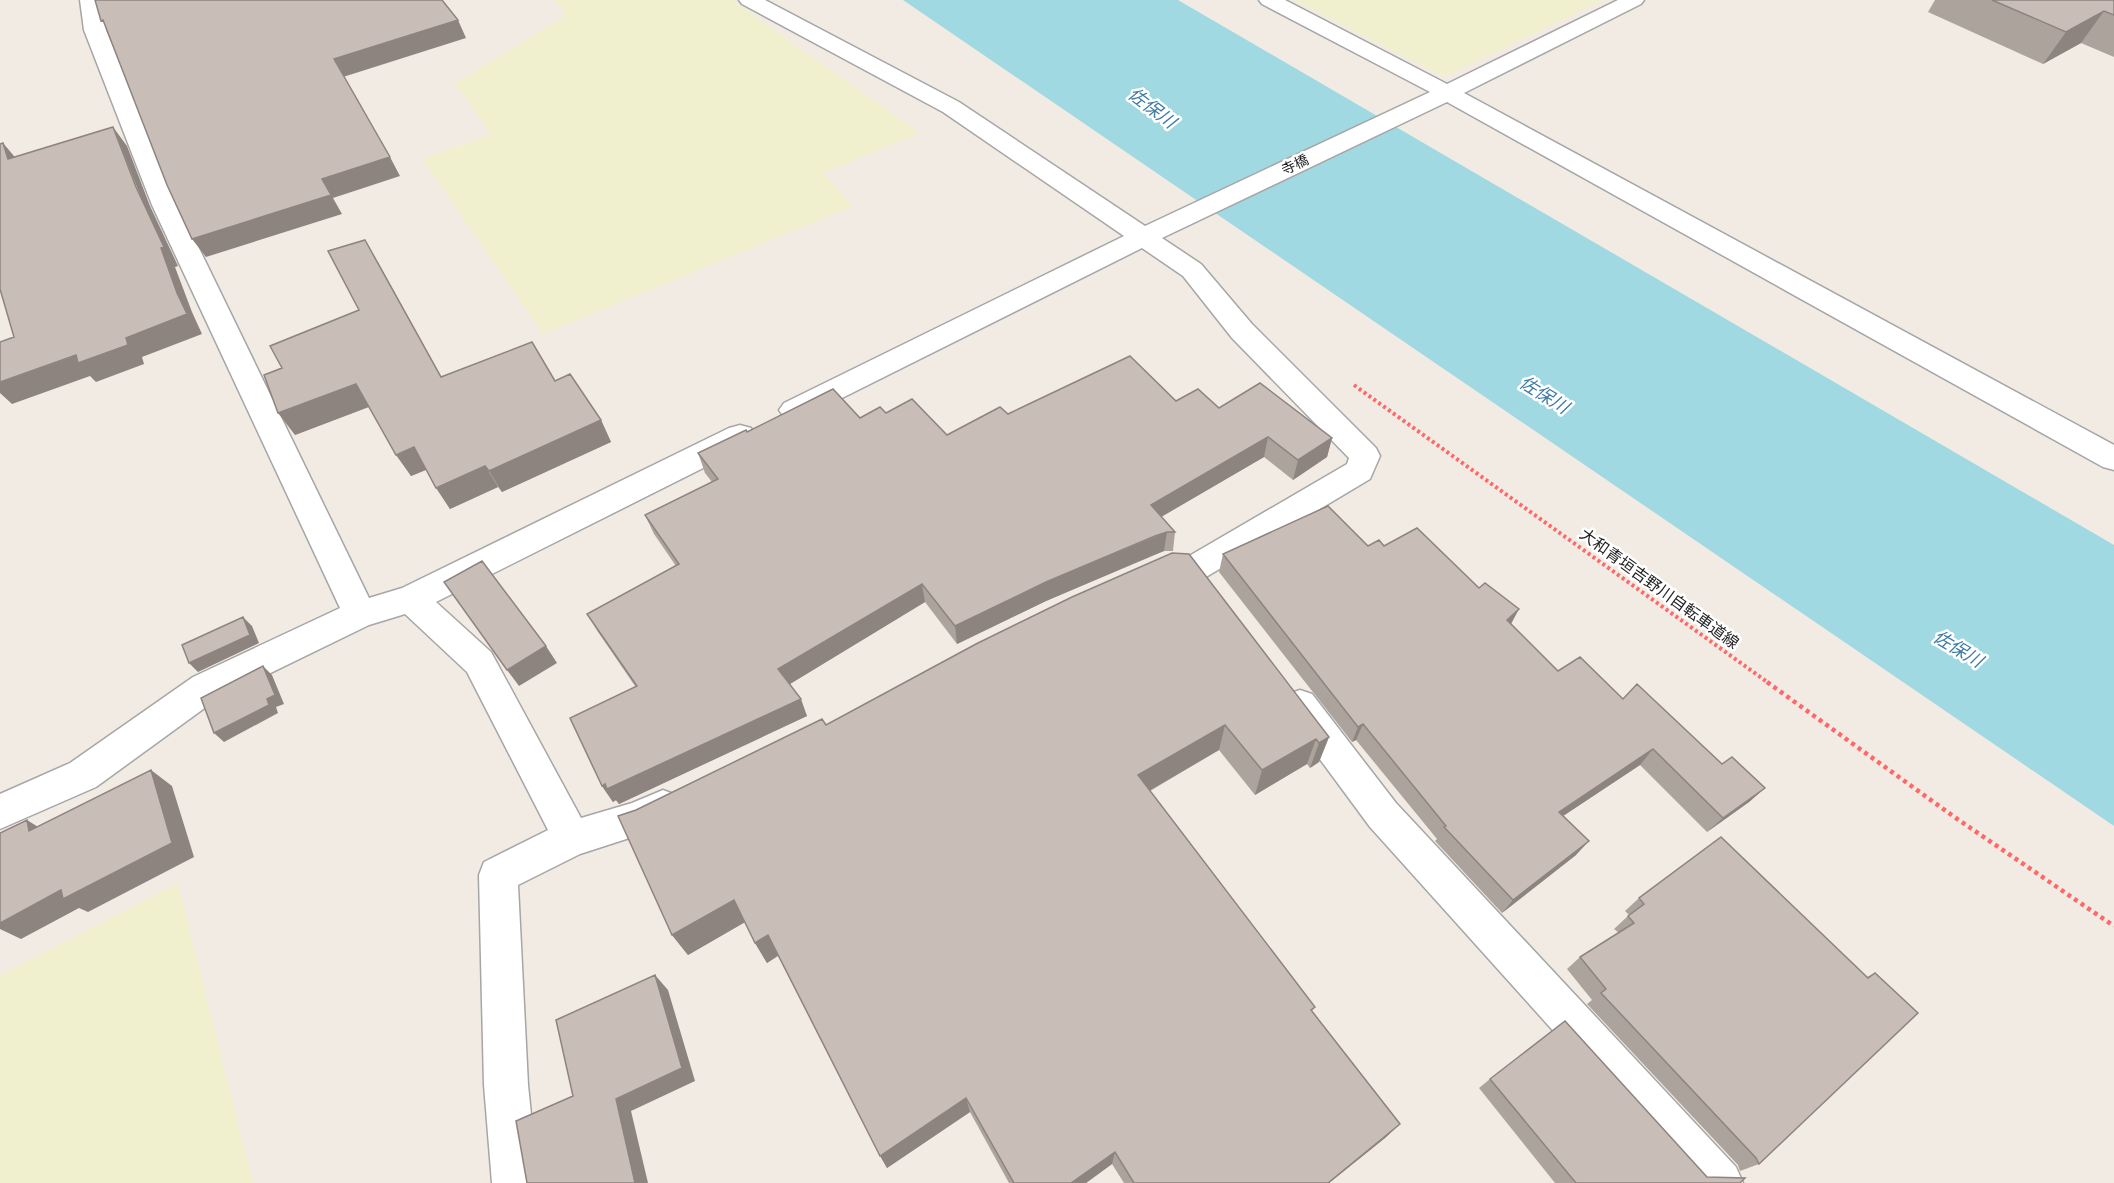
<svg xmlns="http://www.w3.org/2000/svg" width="2114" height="1183" font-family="'Nunito Sans','Noto Sans JP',sans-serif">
<rect width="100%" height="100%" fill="#f1ebe4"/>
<path fill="#f1f0ce" d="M554 0H732L920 133 823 173 853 206 543 334 422 159 491 134 455 83 566 15Z
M1294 0H1603L1444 77Z
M178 883 253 1183H0V975Z"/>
<path fill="#a1d9e2" d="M903 0H1178L2114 545V826Z"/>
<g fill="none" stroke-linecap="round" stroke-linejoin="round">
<g stroke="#a6a6a6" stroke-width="3">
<path id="minor" d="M80 0H100L106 30 178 205 369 598 402 588 729 428 740 425 751 428 755 436 751 444 436 602 491 652 581 818 632 803 663 790 676 795 682 807 676 819 651 831 580 854 518 885 528 1085 538 1183H492L484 1085 479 875 484 862 548 830 467 672 405 614 369 625 217 699 96 787 0 829V794L70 763 193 677 340 608 152 205 84 30Z
M739 0H765L959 102 1145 226 1430 92 1262 4 1259 0H1285L1447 84 1618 0H1644L1641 4 1464 93 2114 445V470L2103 467 1447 102 1162 238 1201 264 1252 324 1376 448 1380 456 1370 479 1206 577 1195 581 1184 577 1179 568 1184 559 1347 464 1349 458 1232 338 1183 276 1142 248 804 417 794 420 784 417 779 410 784 403 1124 236 943 112 742 4Z
M1300 690 1312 694 1396 803 1736 1167 1743 1183H1690L1370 827 1288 716 1282 705 1288 694Z"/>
</g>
<path stroke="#ff6867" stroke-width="4" stroke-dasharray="3 3" stroke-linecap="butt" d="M1354 385 1770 684"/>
<path stroke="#ff6867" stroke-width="4.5" stroke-dasharray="4 4" stroke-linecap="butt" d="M1767 682 1953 816 2114 926"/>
<use href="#minor" fill="#fff" fill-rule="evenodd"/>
</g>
<path fill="#ada39d" d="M1935 0H2114V57L2081 43 2043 64 1928 12Z
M378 262 441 376 555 381 601 420 611 442 502 492 498 487 450 509 426 470 411 476 369 407 295 435 359 310Z
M1176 401 1219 408 1332 438 1327 457 1293 480 1264 457 1161 517 1175 532 1173 551H1164L1153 555 1046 601 957 644 925 602 790 684 807 716 619 804 616 800 613 802 602 786 635 686 598 632 587 614 676 566 654 534 645 515 712 482 705 473 698 453 747 432 860 418 886 413 947 435 1008 414Z
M1368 546H1384L1511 624 1558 671 1623 699 1722 764 1765 788 1749 802 1707 832 1640 765 1563 816 1576 855 1502 913 1435 841 1437 839 1356 740 1352 742 1219 572 1223 554Z
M976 644 1329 737 1319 762 1310 768 1307 764 1255 795 1219 750 1150 791 1315 1007 1312 1011 1400 1124 1385 1138 1329 1183H1124L1112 1164 1086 1183H1009L970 1112 887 1168 778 956 767 963 755 943 745 922 688 955 672 935 636 810 826 725Z
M1639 898 1867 977 1875 973 1759 1164 1740 1171 1738 1165 1587 1004 1592 1000 1567 969 1580 957 1619 933 1614 929 1629 915 1625 911Z
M1490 1079 1707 1177 1740 1183H1555L1479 1088Z"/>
<path fill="#8d8480" d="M2104 11 2081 43 2043 64 2066 32Z
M458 20 466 38 343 77 334 59Z
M113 127 127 146 150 206 178 266 175 267 192 312 202 334 142 357 144 364 96 382 90 376 12 404 0 393V382L126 338 177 293 161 248Z
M3 143 19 162 8 159Z
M390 157 400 176 333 198 342 214 206 257 192 239 322 179Z
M356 384 371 406 295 435 278 413Z
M601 420 611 442 502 492 489 471Z
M1268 437 1264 457 1149 524 1151 505Z
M1332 438 1327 457 1293 480 1298 460Z
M414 447 428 469 411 476 396 455Z
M485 466 498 487 450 509 436 488Z
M1167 532 1164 551 1046 601 957 644 955 626 1046 582Z
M922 584 925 602 785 687 778 669Z
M1519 609 1510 626 1507 620Z
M243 617 252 626 259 643 198 672 189 663Z
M546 646 557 663 519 686 507 670Z
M263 666 272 675 284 704 276 707 278 713 224 742 214 733 267 699Z
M801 699 807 716 619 804 616 800 613 802 602 786Z
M1363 724 1356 740 1352 742 1358 727Z
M1225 725 1219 750 1135 799 1138 775Z
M1329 737 1319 762 1310 768 1319 743Z
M1316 739 1307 764 1255 795 1262 770Z
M1653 749 1640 765 1548 826 1559 812Z
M151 770 172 786 194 857 88 912 79 908 21 939 0 929V923L61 890Z
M1765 788 1749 802 1707 832 1723 818Z
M27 820 51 835 29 831Z
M1589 841 1576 855 1502 913 1513 900Z
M734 900 747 921 688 955 672 935Z
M768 935 779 955 767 963 755 943Z
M655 975 668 990 695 1081 631 1111 648 1183H635L616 1099Z
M966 1098 970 1112 887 1168 880 1156Z
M1400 1124 1385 1138 1329 1183H1328Z
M1115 1152 1112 1164 1086 1183H1071Z"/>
<path fill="#c9bdb7" stroke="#8d8480" stroke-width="1.5" d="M95 0H442L458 20 334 59 390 157 322 179 331 195 192 239 167 185 103 20 101 21Z
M1992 0H2114V15L2104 11 2066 32Z
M113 127 136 187 164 247 161 248 177 293 187 314 126 338 128 345 78 363 76 355 0 382V342L14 337 0 289V144L3 143 8 159Z
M365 240 441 377 532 342 555 381 570 374 601 420 489 471 485 466 436 488 414 447 396 455 356 384 278 413 264 375 282 368 270 346 359 310 328 251Z
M1130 356 1176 401 1198 389 1219 408 1260 383 1332 438 1298 460 1268 437 1151 505 1175 532H1167L1155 536 1046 582 955 626 922 584 778 669 801 699 607 789 605 784 602 786 570 718 637 686 587 614 679 564 645 515 718 479 698 453 746 430 747 432 833 389 860 418 880 407 886 413 912 399 947 435 1000 407 1008 414Z
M1328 506 1368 546 1379 540 1384 546 1417 528 1479 588 1485 583 1519 609 1507 620 1558 671 1580 657 1623 699 1637 684 1722 764 1732 757 1765 788 1723 818 1653 749 1559 812 1589 841 1513 900 1444 827 1446 826 1363 724 1358 727 1223 554Z
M1172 553 1189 554 1329 737 1319 743 1316 739 1262 770 1225 725 1138 775 1315 1007 1311 1010 1400 1124 1328 1183H1134L1115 1152 1071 1183H1014L966 1098 880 1156 768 935 755 943 734 900 672 935 618 816 636 810 822 719 826 725 976 644 1072 597Z
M482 561 546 646 507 670 444 582Z
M243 617 250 635 189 663 182 645Z
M263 666 275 695 267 699 269 705 214 733 201 698Z
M151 770 172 843 63 899 61 890 0 923V833L27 820 29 831Z
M1721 837 1868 978 1875 973 1918 1013 1759 1164 1756 1158 1601 993 1606 989 1580 957 1634 923 1628 916 1644 904 1639 898Z
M655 975 682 1068 616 1099 635 1183H527L516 1121 573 1096 556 1020Z
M1565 1021 1707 1177 1745 1178 1740 1183H1576L1490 1079Z"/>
<g text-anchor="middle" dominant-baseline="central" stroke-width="5" stroke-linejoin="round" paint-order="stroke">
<g font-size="14" fill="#1f1f1f" stroke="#fff">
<text transform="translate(1295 165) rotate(-25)">寺橋</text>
</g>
<g font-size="16" fill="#1f1f1f" stroke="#fff">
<text transform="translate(1659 589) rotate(36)">大和青垣吉野川自転車道線</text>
</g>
<g font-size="18" font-style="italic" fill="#3e7ca6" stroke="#fff">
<text transform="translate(1152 108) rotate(37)">佐保川</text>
<text transform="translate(1544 395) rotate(32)">佐保川</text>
<text transform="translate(1958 649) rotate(31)">佐保川</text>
</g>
</g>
</svg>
